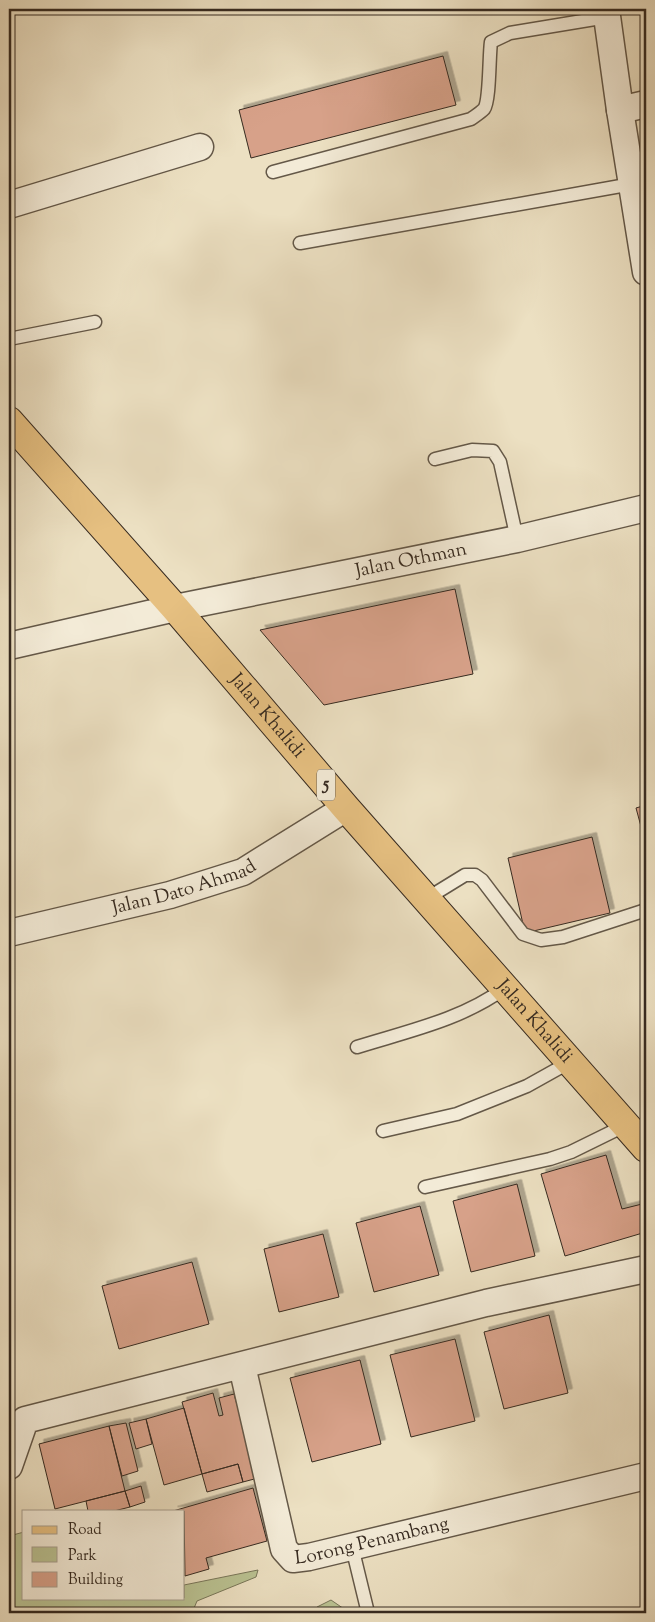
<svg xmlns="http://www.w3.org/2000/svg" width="655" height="1622" font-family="'Sorts Mill Goudy',serif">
<defs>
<filter id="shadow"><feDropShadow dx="4.5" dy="-4.5" stdDeviation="0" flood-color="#0004"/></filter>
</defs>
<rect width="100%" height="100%" fill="#ece0c2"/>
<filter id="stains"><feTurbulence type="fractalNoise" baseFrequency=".004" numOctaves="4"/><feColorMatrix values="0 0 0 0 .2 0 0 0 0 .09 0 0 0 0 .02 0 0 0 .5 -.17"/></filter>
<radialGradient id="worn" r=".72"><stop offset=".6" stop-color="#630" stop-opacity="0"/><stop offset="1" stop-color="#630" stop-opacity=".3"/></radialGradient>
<path fill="#bac292" stroke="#787659" d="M24 1532V1598H184V1585L258 1570 256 1577 197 1601 192 1613H9V1536Z
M331 1600 350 1613H315L317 1607Z"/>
<path fill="#d7a189" stroke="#362a20" filter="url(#shadow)" d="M443 56 456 105 251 158 239 110Z
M455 589 473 674 324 705 260 630Z
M646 805V845L636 808Z
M592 837 610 913 525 933 508 858Z
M606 1155 622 1209 646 1203V1232L565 1256 541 1174Z
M517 1184 535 1256 471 1272 453 1201Z
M420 1206 439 1275 374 1292 356 1223Z
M323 1234 339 1297 279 1312 264 1249Z
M192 1262 209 1324 119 1349 102 1286Z
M549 1315 568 1393 504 1409 484 1332Z
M455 1339 475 1421 411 1437 390 1355Z
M360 1360 381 1444 312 1462 290 1378Z
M213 1393 219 1416 223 1415 219 1398 234 1394 258 1478 243 1482 238 1464 202 1474 182 1402Z
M184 1408 202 1474 164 1485 146 1419Z
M146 1419 152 1444 136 1449 129 1423Z
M126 1423 138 1471 122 1476 109 1426Z
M109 1426 125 1491 55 1509 39 1444Z
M238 1464 243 1482 207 1492 202 1474Z
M141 1486 145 1502 130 1507 125 1491Z
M253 1488 267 1541 206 1558 209 1569 185 1576 184 1511H173Z
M125 1491 130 1507 114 1511H88L86 1501Z"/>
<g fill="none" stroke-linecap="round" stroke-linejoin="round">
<g stroke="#645848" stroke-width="15">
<path id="service" d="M273 172 471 119C475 116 480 113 484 109 490 101 489 55 491 42L510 33 607 17
M300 243 632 184
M9 339 95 322
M435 459 472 450 493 451 500 462 517 539
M426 899 465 875H475L482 880 523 934 541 940 563 937 646 910
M357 1047C408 1031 461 1020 505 988
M383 1131 457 1114 527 1086 570 1062
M425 1187 550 1159 571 1152 626 1125
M352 1547 368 1613"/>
</g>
<g stroke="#645848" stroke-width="29">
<g id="minor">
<path d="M606 9 620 110 646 272"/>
<path d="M620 110 646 104"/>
<path d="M9 205 200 147"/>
<path id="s1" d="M9 646 175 608 517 539 646 508"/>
<path id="s2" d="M9 933 170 895 243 872 346 808"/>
<path id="s3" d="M242 1366 284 1549 293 1559 309 1557 646 1476"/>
<path d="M9 1466 25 1420 486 1303 646 1269"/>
</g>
</g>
<g stroke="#362a20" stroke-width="30">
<g id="primary">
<path id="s4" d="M9 421 175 608 346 808 646 1148"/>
</g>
</g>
<use href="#service" stroke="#f3ebd7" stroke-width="12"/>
<use href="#minor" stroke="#f3ebd7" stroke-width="26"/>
<use href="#primary" stroke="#e6c081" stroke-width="28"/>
</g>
<g text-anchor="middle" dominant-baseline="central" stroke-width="4" stroke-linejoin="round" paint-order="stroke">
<rect fill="#f3ebd7" stroke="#6f6457" stroke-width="1" x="317" y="769.5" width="18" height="31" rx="4"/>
<g font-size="18" font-weight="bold" fill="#362a20">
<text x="326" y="785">5</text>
</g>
<g font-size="19" fill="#362a20" stroke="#f3ebd7">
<text stroke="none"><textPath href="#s1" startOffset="411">Jalan Othman</textPath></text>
<text stroke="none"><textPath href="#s4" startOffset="392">Jalan Khalidi</textPath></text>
<text stroke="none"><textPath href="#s2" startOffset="181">Jalan Dato Ahmad</textPath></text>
<text stroke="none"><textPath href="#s4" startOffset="798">Jalan Khalidi</textPath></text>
<text stroke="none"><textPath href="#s3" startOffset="282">Lorong Penambang</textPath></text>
</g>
</g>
<rect width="655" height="1622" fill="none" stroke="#ece0c2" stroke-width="30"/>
<rect x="10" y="10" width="635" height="1602" fill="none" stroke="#362a20" stroke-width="2.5"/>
<rect x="15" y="15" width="625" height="1592" fill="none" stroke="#362a20"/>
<rect x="22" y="1510" width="162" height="90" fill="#f3ebd7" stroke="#a79e8e"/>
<rect x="32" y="1526" width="25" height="8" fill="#e6c081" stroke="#a79e8e"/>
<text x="68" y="1534" font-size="15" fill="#362a20">Road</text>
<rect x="32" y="1547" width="25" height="15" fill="#bac292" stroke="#a79e8e"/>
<text x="68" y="1560" font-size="15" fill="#362a20">Park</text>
<rect x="32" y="1572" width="25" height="15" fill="#d7a189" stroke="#a79e8e"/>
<text x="68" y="1584" font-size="15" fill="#362a20">Building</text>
<rect width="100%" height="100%" filter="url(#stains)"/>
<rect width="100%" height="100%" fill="url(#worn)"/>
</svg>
